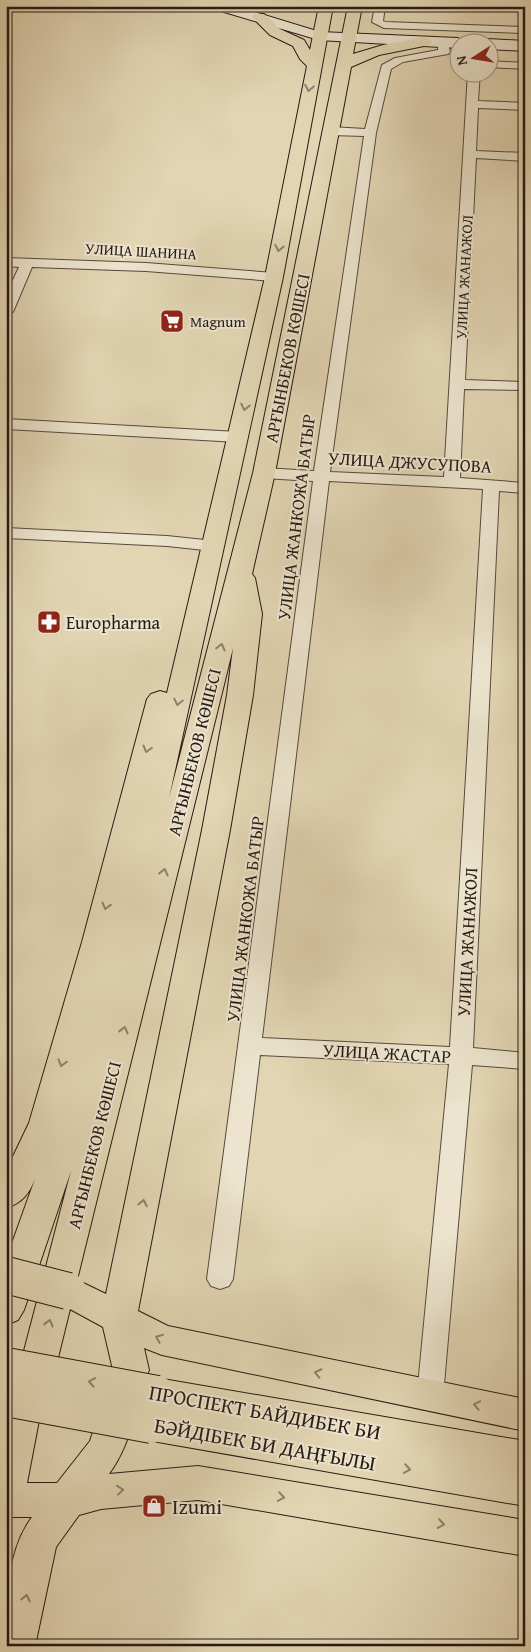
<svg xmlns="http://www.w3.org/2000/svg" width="531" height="1652" font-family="'Gentium Book Plus',serif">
<rect width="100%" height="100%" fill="#e2d5b3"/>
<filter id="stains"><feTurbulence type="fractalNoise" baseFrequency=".004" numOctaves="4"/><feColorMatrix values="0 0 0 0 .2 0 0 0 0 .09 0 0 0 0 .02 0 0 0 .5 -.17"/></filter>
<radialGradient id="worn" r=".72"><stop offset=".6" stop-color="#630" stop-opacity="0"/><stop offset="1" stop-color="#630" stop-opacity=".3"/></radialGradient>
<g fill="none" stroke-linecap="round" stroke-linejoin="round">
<g stroke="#56493c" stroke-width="2">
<path id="street" d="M375 6H385L383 21 386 22 525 27V33L384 28 372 22Z
M443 40 448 43 450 52 448 54 403 62 391 69 376 133 330 472 444 477 468 72H480L478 101 525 103V110L478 108 476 151 525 153V161L476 158 465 380 525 382V390L464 389 460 478 525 483V493L499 491 473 1048 525 1053V1069L472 1065 443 1396 439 1404 430 1408 421 1404 417 1396 449 1064 260 1055 233 1279 229 1286 220 1289 211 1286 207 1279 313 481 264 478 258 476 256 473 258 470 264 468 314 471 364 136 331 135 325 131 331 127 365 129 382 65 395 58 438 50V43ZM329 481 483 489 450 1047 262 1038Z
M488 61 525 63V69L488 67Z
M6 258 146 263 274 273 281 277 274 281 146 271 32 267 13 312 6 316V295L19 267 6 266Z
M6 419 238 432 243 434 246 437 243 440 238 442 6 429Z
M6 528 167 536 214 541 220 542 222 546 220 550 214 551 167 546 6 538Z"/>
</g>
<g stroke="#271a14" stroke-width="2">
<path id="secondary" d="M212 6H235L320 32 458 38 465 42H458V48L319 40 214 9Z
M488 39 525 41V51L488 49V42H481Z"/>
</g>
<g stroke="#271a14" stroke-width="2">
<path id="primary" d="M319 6H333L283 277 169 798 253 473 348 6H362L353 54 383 45 424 37 429 39 432 42 429 45 379 55 351 67 275 473 252 574 255 578 262 614 253 695 230 830 138 1311 168 1326 525 1399V1431L162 1355 144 1348 149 1370 145 1382 157 1378 525 1441V1506L152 1441 139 1437 133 1425 139 1413 155 1409 144 1405 141 1398C132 1425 126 1451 109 1474L198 1466 525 1520V1556L198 1500 101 1509 79 1515 56 1547 35 1646H6C6 1604 6 1552 32 1517H6V1407L19 1370 71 1171 24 1310 18 1320 6 1325V1260L35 1179C29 1194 22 1203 6 1208V1171L29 1123 82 942 147 699 151 694 160 691 167 693 265 277 307 66 300 59 293 46 270 35 252 17 254 14H264L280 29 304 40 310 50ZM233 648 227 695 202 830 106 1294 77 1280ZM70 1309 103 1327 113 1370 90 1441 57 1483H27L40 1415 55 1370Z"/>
</g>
<use href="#street" fill="#ece4ce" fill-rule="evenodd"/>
<use href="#secondary" fill="#ece4ce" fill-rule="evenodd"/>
<use href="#primary" fill="#e2d5b3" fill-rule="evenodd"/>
<g stroke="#271a14" stroke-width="38" stroke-linecap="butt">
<path id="primary-bridge" d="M6 1275 68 1291
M6 1366 157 1394
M6 1398 152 1425"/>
</g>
<use href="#primary-bridge" stroke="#e2d5b3" stroke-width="36"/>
</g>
<defs><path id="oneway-chevron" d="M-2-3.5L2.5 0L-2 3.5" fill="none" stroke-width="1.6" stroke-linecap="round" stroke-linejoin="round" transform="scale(1.25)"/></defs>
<g stroke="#8e816b">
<use href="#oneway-chevron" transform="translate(309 88) rotate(101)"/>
<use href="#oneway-chevron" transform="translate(279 248) rotate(101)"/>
<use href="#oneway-chevron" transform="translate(245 407) rotate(102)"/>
<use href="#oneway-chevron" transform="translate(221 647) rotate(-76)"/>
<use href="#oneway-chevron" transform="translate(178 702) rotate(103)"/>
<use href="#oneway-chevron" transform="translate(147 749) rotate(105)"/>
<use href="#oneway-chevron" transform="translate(164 872) rotate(-76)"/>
<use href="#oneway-chevron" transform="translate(106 906) rotate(105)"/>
<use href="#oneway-chevron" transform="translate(124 1030) rotate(-76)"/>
<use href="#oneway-chevron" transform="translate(62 1063) rotate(106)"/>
<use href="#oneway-chevron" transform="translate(143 1203) rotate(-79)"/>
<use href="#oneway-chevron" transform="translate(49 1323) rotate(-76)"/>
<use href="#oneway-chevron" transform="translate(159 1338) rotate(-158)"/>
<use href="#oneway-chevron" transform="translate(318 1373) rotate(-168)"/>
<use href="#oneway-chevron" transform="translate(92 1382) rotate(-170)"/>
<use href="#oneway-chevron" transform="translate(477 1405) rotate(-169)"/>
<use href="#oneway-chevron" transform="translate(407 1469) rotate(10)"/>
<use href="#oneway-chevron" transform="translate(120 1490) rotate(-6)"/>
<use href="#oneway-chevron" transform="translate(281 1497) rotate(10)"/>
<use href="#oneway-chevron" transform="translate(441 1524) rotate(9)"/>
<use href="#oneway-chevron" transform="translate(26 1598) rotate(-78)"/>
</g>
<defs>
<g id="supermarket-square" transform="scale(1.25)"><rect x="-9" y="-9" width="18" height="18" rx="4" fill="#8f2418" stroke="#ece4ce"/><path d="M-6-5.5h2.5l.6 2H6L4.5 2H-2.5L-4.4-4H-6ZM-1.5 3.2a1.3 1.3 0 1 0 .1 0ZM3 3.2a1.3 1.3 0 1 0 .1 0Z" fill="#fff"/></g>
<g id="pharmacy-square" transform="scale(1.25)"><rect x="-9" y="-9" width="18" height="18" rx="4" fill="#8f2418" stroke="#ece4ce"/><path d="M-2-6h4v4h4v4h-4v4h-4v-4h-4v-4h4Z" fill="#fff"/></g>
<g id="shop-square" transform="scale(1.25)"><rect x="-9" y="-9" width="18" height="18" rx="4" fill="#8f2418" stroke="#ece4ce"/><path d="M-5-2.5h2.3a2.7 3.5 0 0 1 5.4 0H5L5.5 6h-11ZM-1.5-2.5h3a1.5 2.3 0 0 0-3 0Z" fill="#fff"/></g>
</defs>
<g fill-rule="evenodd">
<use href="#supermarket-square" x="172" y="321"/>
<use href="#pharmacy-square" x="49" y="622"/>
<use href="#shop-square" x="154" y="1506"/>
</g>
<g text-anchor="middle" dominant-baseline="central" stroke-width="4" stroke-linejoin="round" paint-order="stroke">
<g font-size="15" fill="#271a14" stroke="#ece4ce">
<text transform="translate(141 251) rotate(3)">УЛИЦА ШАНИНА</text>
<text transform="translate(464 277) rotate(-87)">УЛИЦА ЖАНАЖОЛ</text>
</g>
<g font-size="15" fill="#271a14" stroke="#ece4ce" text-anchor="start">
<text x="190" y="321">Magnum</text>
</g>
<g font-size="18" fill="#271a14" stroke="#ece4ce">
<text transform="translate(287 358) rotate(-79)">АРҒЫНБЕКОВ КӨШЕСІ</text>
<text transform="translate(410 462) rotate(3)">УЛИЦА ДЖУСУПОВА</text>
<text transform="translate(296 517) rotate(-83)">УЛИЦА ЖАНКОЖА БАТЫР</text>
<text transform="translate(194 752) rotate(-76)">АРҒЫНБЕКОВ КӨШЕСІ</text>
<text transform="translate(245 919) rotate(-83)">УЛИЦА ЖАНКОЖА БАТЫР</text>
<text transform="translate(467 942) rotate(-87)">УЛИЦА ЖАНАЖОЛ</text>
<text transform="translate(387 1053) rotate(3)">УЛИЦА ЖАСТАР</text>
<text transform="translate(94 1145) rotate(-76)">АРҒЫНБЕКОВ КӨШЕСІ</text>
</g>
<g font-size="18" fill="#271a14" stroke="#ece4ce" text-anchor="start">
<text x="66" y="622">Europharma</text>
</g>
<g font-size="21" fill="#271a14" stroke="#ece4ce">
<text transform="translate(265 1412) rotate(10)">ПРОСПЕКТ БАЙДИБЕК БИ</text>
<text transform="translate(265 1444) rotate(10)">БӘЙДІБЕК БИ ДАҢҒЫЛЫ</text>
</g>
<g font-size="21" fill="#271a14" stroke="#ece4ce" text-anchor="start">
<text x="172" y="1506">Izumi</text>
</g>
</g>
<rect width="531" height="1652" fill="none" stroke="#e2d5b3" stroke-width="25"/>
<rect x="8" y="8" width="516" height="1637" fill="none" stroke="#271a14" stroke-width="2.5"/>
<rect x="12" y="12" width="506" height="1627" fill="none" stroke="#271a14"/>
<g transform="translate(474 58) rotate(258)"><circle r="24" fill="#ece4ce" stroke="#9d9384"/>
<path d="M0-4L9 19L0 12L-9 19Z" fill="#8f2418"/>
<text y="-8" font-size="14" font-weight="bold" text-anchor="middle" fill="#271a14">N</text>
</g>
<rect width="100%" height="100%" filter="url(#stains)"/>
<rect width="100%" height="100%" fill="url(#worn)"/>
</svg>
